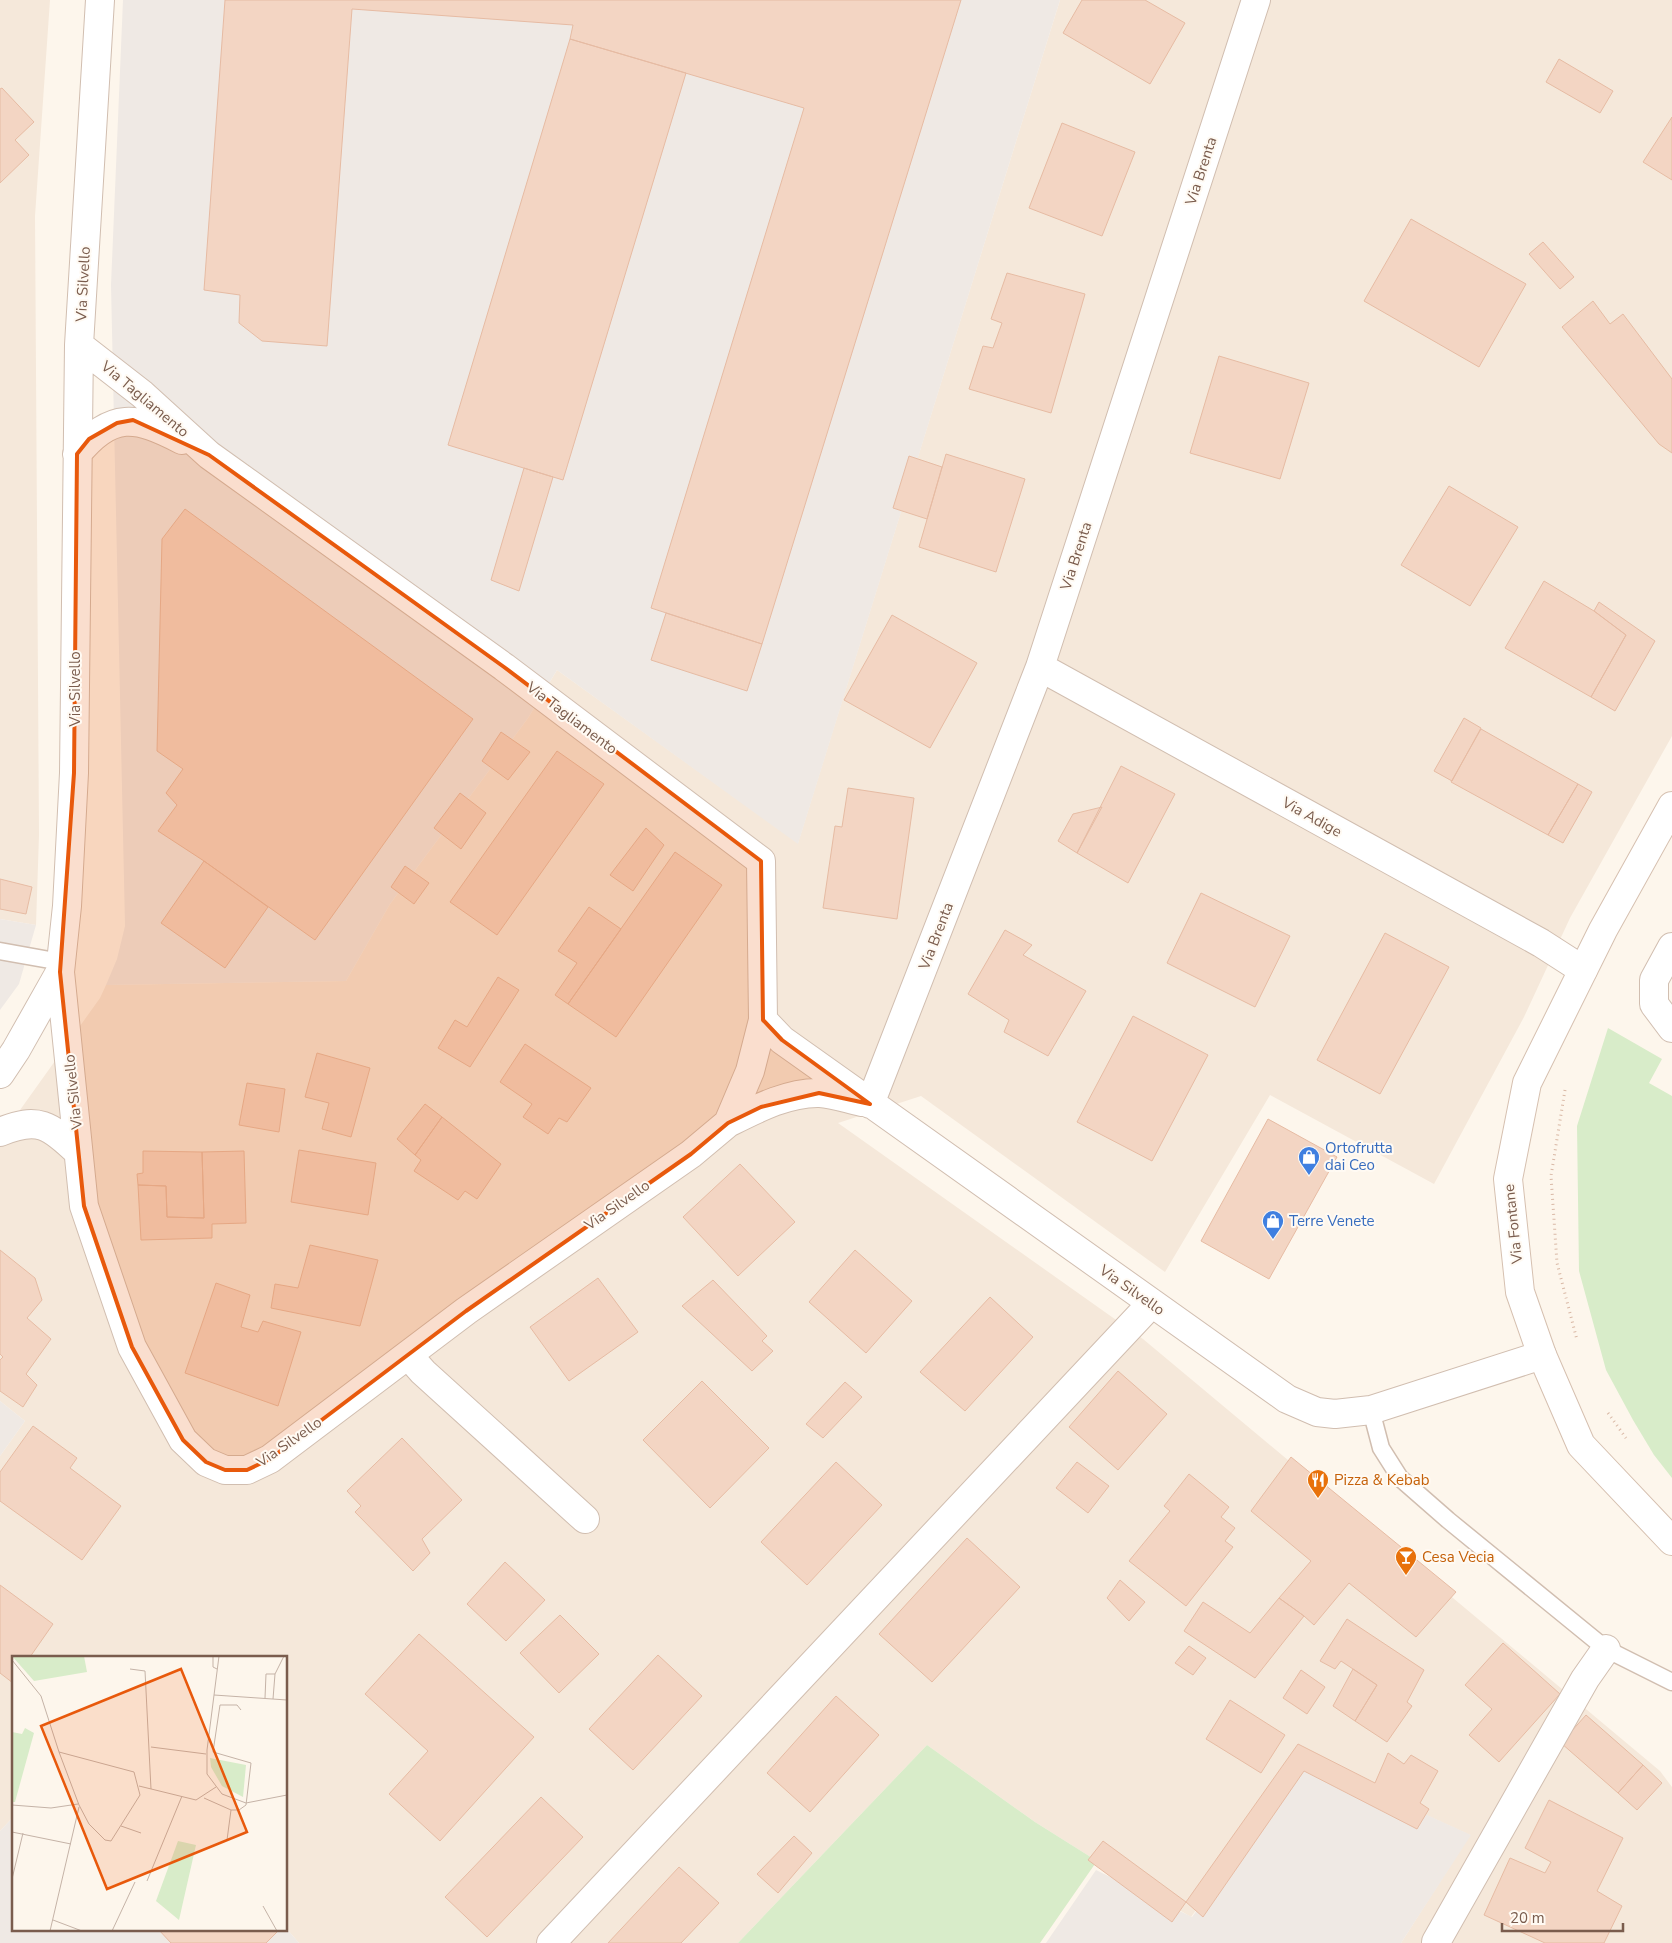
<svg xmlns="http://www.w3.org/2000/svg" width="1672" height="1943" font-family="'Nunito Sans',sans-serif">
<rect width="100%" height="100%" fill="#fdf6ec"/>
<path fill="#f5e8da" d="M0 0H50L35 216 39 835 36 925 0 919Z
M1060 0H1672V736L1570 918 1524 1017 1434 1184 1270 1095 1165 1272 921 1096 838 1123 1143 1339 1660 1771 1672 1787V1943H1401L1470 1835 1306 1760 1191 1917 1097 1861 1035 1822 927 1745 738 1943H299L286 1928V1657H14V1816L0 1831V1456L25 1421 0 1401V1138L100 998 106 985 346 981 390 904 528 718 557 670 798 843Z"/>
<path fill="#efe9e4" d="M123 0H1060L798 844 557 670 528 718 390 904 346 981 106 985 117 959 125 926 111 285Z
M0 919 36 925 19 984 0 1010Z
M0 1401 25 1421 0 1456Z
M1306 1760 1471 1835 1401 1943H1046L1096 1870 1192 1917Z
M14 1816V1929L286 1928 299 1943H0V1831Z"/>
<path fill="#d8ecc9" d="M1608 1028 1662 1059 1649 1083 1672 1096V1478L1654 1455 1633 1420 1606 1370 1579 1271 1577 1126Z
M927 1745 1035 1822 1097 1861 1040 1943H738Z"/>
<path fill="#f3d5c3" stroke="#e6bba3" d="M225 0H961L762 644 651 608 804 108 570 39 573 25 352 9 327 346 262 341 239 323 240 295 204 290Z
M1082 0H1145L1185 23 1150 84 1063 33Z
M570 39 686 73 563 480 448 445Z
M1559 59 1613 91 1600 113 1546 82Z
M2 88 34 122 15 140 29 155 0 183V89Z
M1672 117V180L1643 162Z
M1062 123 1135 152 1102 236 1029 208Z
M1411 219 1526 284 1479 367 1364 301Z
M1543 242 1574 277 1560 289 1529 254Z
M1007 273 1085 294 1051 413 969 389 983 346 993 348 1002 323 991 319Z
M1593 301 1610 324 1623 314 1672 379V453L1659 444 1562 327Z
M1219 356 1309 383 1280 479 1190 453Z
M946 454 1025 479 996 572 919 547Z
M909 456 942 467 927 519 893 508Z
M524 468 553 477 519 591 491 580Z
M1449 486 1518 527 1470 606 1401 565Z
M185 509 473 719 315 940 204 861 158 831 177 805 166 793 183 769 157 751 162 539Z
M1544 581 1594 611 1626 635 1591 697 1505 648Z
M1599 602 1655 641 1615 711 1591 697 1626 635 1594 611Z
M666 613 762 644 747 691 651 660Z
M892 615 977 663 930 748 844 700Z
M1464 718 1481 728 1452 781 1434 771Z
M1481 729 1578 784 1548 835 1451 782Z
M501 732 530 752 508 780 482 761Z
M557 751 604 784 497 935 450 902Z
M1121 766 1175 794 1128 883 1077 853Z
M1578 784 1592 792 1563 843 1548 835Z
M848 788 914 798 897 919 823 908 835 826 842 827Z
M460 793 486 813 461 849 434 828Z
M1102 807 1077 853 1058 841 1073 814Z
M646 828 664 845 633 891 610 875Z
M675 852 722 885 616 1037 568 1004Z
M204 861 268 907 225 968 161 923Z
M405 866 429 883 414 904 391 887Z
M0 879 32 887 26 914 0 909Z
M1201 893 1290 936 1255 1007 1167 963Z
M589 907 621 929 568 1004 555 995 577 963 558 951Z
M1005 930 1032 945 1023 955 1086 991 1048 1056 1004 1032 1009 1020 968 994Z
M1385 933 1449 967 1380 1094 1317 1060Z
M498 977 519 990 470 1067 438 1048 455 1020 467 1027Z
M1133 1016 1208 1055 1152 1161 1077 1122Z
M525 1044 591 1088 567 1122 559 1118 548 1134 523 1117 532 1104 500 1082Z
M317 1053 370 1068 351 1137 322 1129 329 1103 305 1097Z
M247 1083 285 1089 279 1132 239 1125Z
M425 1104 442 1117 415 1155 397 1139Z
M442 1117 501 1164 477 1199 465 1191 458 1200 414 1171 421 1160 415 1155Z
M1268 1119 1337 1157 1269 1279 1201 1241Z
M299 1150 376 1163 368 1215 291 1202Z
M143 1151 202 1152 204 1218 167 1217 166 1186 138 1185 137 1174 143 1173Z
M244 1151 246 1223 212 1224V1238L141 1240 138 1185 166 1186 167 1217 204 1218 202 1152Z
M740 1164 795 1222 738 1276 683 1217Z
M310 1245 378 1260 360 1326 271 1308 275 1284 298 1288Z
M0 1250 35 1278 42 1300 27 1318 51 1339 26 1374 37 1385 23 1407 0 1391V1360L3 1357 0 1354Z
M855 1250 912 1301 866 1353 809 1302Z
M598 1278 638 1332 569 1381 530 1327Z
M713 1280 767 1336 762 1341 773 1351 752 1371 682 1306Z
M216 1283 250 1295 241 1327 258 1332 263 1321 301 1332 278 1406 185 1373Z
M990 1297 1033 1337 965 1411 920 1372Z
M1118 1371 1167 1414 1118 1470 1069 1427Z
M702 1381 769 1448 710 1508 643 1440Z
M845 1382 862 1397 823 1438 806 1424Z
M33 1426 77 1458 70 1468 121 1506 82 1560 0 1501V1472Z
M402 1438 462 1500 422 1539 430 1553 413 1571 355 1512 361 1506 347 1491Z
M1291 1457 1456 1592 1416 1637 1349 1583 1314 1625 1304 1616 1279 1598 1311 1561 1251 1511Z
M836 1462 882 1505 807 1585 761 1542Z
M1077 1462 1109 1486 1088 1513 1056 1488Z
M1189 1474 1229 1507 1221 1517 1235 1528 1225 1541 1233 1547 1186 1606 1129 1561 1170 1511 1164 1506Z
M967 1538 1020 1587 932 1682 879 1634Z
M505 1562 545 1600 506 1641 467 1604Z
M1120 1580 1145 1602 1129 1621 1107 1598Z
M0 1585 53 1624 30 1657H14L13 1683 0 1673Z
M1279 1598 1304 1616 1255 1678 1184 1631 1203 1602 1250 1633Z
M560 1615 599 1654 559 1693 520 1653Z
M1347 1619 1424 1670 1407 1702 1412 1706 1387 1742 1355 1721 1377 1685 1341 1661 1335 1669 1320 1661Z
M419 1634 534 1737 440 1841 389 1794 428 1751 365 1694Z
M1503 1643 1560 1694 1499 1762 1469 1735 1492 1709 1465 1685Z
M1189 1646 1206 1658 1193 1675 1175 1663Z
M658 1655 702 1696 633 1770 589 1729Z
M1353 1669 1377 1685 1355 1721 1333 1706Z
M1301 1670 1325 1687 1307 1714 1283 1698Z
M836 1696 879 1735 810 1812 767 1773Z
M1230 1700 1285 1735 1261 1773 1206 1739Z
M1586 1715 1643 1765 1618 1793 1561 1743Z
M1298 1744 1375 1783 1388 1753 1404 1764 1411 1755 1438 1771 1420 1803 1429 1809 1417 1829 1304 1771 1203 1917 1186 1902Z
M1643 1765 1662 1783 1637 1810 1618 1793Z
M541 1797 583 1837 487 1937 445 1897Z
M1549 1800 1623 1838 1597 1891 1622 1906 1604 1943H1545L1484 1915 1510 1858 1545 1873 1551 1862 1525 1848Z
M794 1836 812 1853 778 1893 757 1874Z
M1103 1841 1186 1902 1172 1922 1088 1860Z
M679 1867 719 1903 681 1943H608Z
M158 1929H280L266 1943H171Z"/>
<g fill="none" stroke-linecap="round" stroke-linejoin="round">
<g stroke="#d1beb0" stroke-width="19">
<path id="lane" d="M0 951 61 962
M1371 1410 1381 1448 1400 1478 1448 1520 1606 1649 1672 1682"/>
</g>
<g stroke="#d1beb0" stroke-width="30">
<path id="street" d="M79 345 142 394 209 455 504 667 761 861 763 1020 750 1071 728 1123 691 1154 466 1311 270 1459 247 1470H225L206 1462 183 1440 132 1347 84 1206 60 972 67 906 74 773 79 345 100 0
M77 454C112 411 136 416 182 440
M1040 667 1541 943 1583 970
M1672 947 1654 980V1004L1672 1028
M763 1020 782 1040 1287 1399 1317 1412 1335 1414 1371 1410 1542 1355
M0 1074 16 1050 60 972
M870 1104 1040 667 1256 0
M728 1123C756 1109 788 1092 820 1093 833 1094 848 1099 862 1102
M0 1132C38 1116 50 1125 78 1152
M408 1355 423 1372 585 1519
M1436 1942 1585 1679 1606 1649
M551 1943 1151 1304"/>
</g>
<g stroke="#d6c0b0" stroke-width="30">
<path id="secondary" d="M1672 806 1603 930 1527 1083 1508 1179 1520 1292 1542 1355 1581 1445 1672 1541"/>
</g>
<path stroke="#d9b8a5" stroke-width="3" stroke-dasharray="1 4" stroke-linecap="butt" d="M1565 1090 1551 1176 1557 1263 1577 1340
M1608 1413 1626 1438"/>
<use href="#lane" stroke="#fff" stroke-width="16"/>
<use href="#street" stroke="#fff" stroke-width="28"/>
<use href="#secondary" stroke="#fff" stroke-width="28"/>
</g>
<path fill="#e8590c" fill-opacity="0.2" stroke="#e8590c" stroke-width="4" stroke-linejoin="round" d="M133 420 209 455 504 667 761 861 763 1020 782 1040 870 1104 819 1093 761 1107 728 1123 691 1154 466 1311 270 1459 247 1470H225L206 1462 183 1440 132 1347 84 1206 60 972 74 773 77 454 89 439 117 423Z"/>
<defs>
<g id="shop-pin" transform="scale(1.125)"><path d="M0 17L-7.5 6A9.5 9.5 0 1 1 7.5 6Z" fill="#3f7fe0" stroke="#fffaf3"/><path d="M-5-2.5h2.3a2.7 3.5 0 0 1 5.4 0H5L5.5 6h-11ZM-1.5-2.5h3a1.5 2.3 0 0 0-3 0Z" fill="#fff"/></g>
<g id="restaurant-pin" transform="scale(1.125)"><path d="M0 17L-7.5 6A9.5 9.5 0 1 1 7.5 6Z" fill="#e8710a" stroke="#fffaf3"/><path d="M-5-6h1v4h1v-4h1v4h1v-4h1v5L-1.5 .5V6h-2V.5L-5-1ZM5-6V6H3V1.5H1.5Q1.5-4 5-6Z" fill="#fff"/></g>
<g id="bar-pin" transform="scale(1.125)"><path d="M0 17L-7.5 6A9.5 9.5 0 1 1 7.5 6Z" fill="#e8710a" stroke="#fffaf3"/><path d="M-6-5H6L.8 .8V4.5H3.5V6h-7V4.5H-.8V.8Z" fill="#fff"/></g>
</defs>
<g fill-rule="evenodd">
<use href="#shop-pin" x="1309" y="1157"/>
<use href="#shop-pin" x="1273" y="1221"/>
<use href="#restaurant-pin" x="1318" y="1480"/>
<use href="#bar-pin" x="1406" y="1557"/>
</g>
<g text-anchor="middle" dominant-baseline="central" stroke-width="4" stroke-linejoin="round" paint-order="stroke">
<g font-size="15" fill="#7a5c4d" stroke="#fffaf3">
<text transform="translate(1201 171) rotate(-72)">Via Brenta</text>
<text transform="translate(83 284) rotate(-87)">Via Silvello</text>
<text transform="translate(145 399) rotate(40)">Via Tagliamento</text>
<text transform="translate(1076 556) rotate(-72)">Via Brenta</text>
<text transform="translate(75 689) rotate(-90)">Via Silvello</text>
<text transform="translate(572 718) rotate(37)">Via Tagliamento</text>
<text transform="translate(1312 817) rotate(29)">Via Adige</text>
<text transform="translate(936 936) rotate(-69)">Via Brenta</text>
<text transform="translate(73 1092) rotate(-96)">Via Silvello</text>
<text transform="translate(617 1205) rotate(-35)">Via Silvello</text>
<text transform="translate(1513 1224) rotate(-96)">Via Fontane</text>
<text transform="translate(1132 1290) rotate(35)">Via Silvello</text>
<text transform="translate(289 1442) rotate(-35)">Via Silvello</text>
</g>
<g font-size="15" fill="#366cbe" stroke="#fffaf3" text-anchor="start">
<text x="1325" y="1148">Ortofrutta<tspan x="1325" dy="17">dai Ceo</tspan></text>
<text x="1289" y="1221">Terre Venete</text>
</g>
<g font-size="15" fill="#c56008" stroke="#fffaf3" text-anchor="start">
<text x="1334" y="1480">Pizza &amp; Kebab</text>
<text x="1422" y="1557">Cesa Vecia</text>
</g>
</g>
<g transform="translate(12 1656)">
<rect width="275" height="275" fill="#fdf6ec"/>
<path d="M0 0H72L75 16 22 25ZM13 72 22 77 3 146H0V76L10 78ZM198 102 234 109 231 141 210 130 199 111ZM166 185 184 189 167 264 144 245Z" fill="#d8ecc9"/>
<path fill="none" stroke="#c5b3a7" stroke-width="1" d="M201 0V11L205 13M207 0 195 94V118L210 138 234 147 275 139M0 4 29 40 47 96 67 149 77 168 93 184 99 185 128 139 122 116 47 96M118 13 133 15 139 133M202 39 275 44M253 42 254 18H263M261 43 263 18 272 0M139 91 194 98M127 130 184 144 204 131M192 142 219 154H227L234 149 239 107 201 96 208 49H225L229 54M0 149 39 152 66 148M109 170 129 177M0 176 59 188M215 184 219 154M0 223 11 177M135 225 170 140M251 250 265 275M41 264 70 275M38 275 67 151M100 275 123 226"/>
<path fill="#e8590c" fill-opacity="0.15" stroke="#e8590c" stroke-width="2.5" d="M169 13 235 176 95 233 29 70Z"/>
<rect width="275" height="275" fill="none" stroke="#7a5c4d" stroke-width="2.5"/>
</g>
<path d="M1502 1923v8h121v-8" fill="none" stroke="#7a5c4d" stroke-width="2.5"/>
<text x="1510" y="1923" font-size="15" fill="#7a5c4d" stroke="#fffaf3" stroke-width="4" paint-order="stroke">20 m</text>
</svg>
